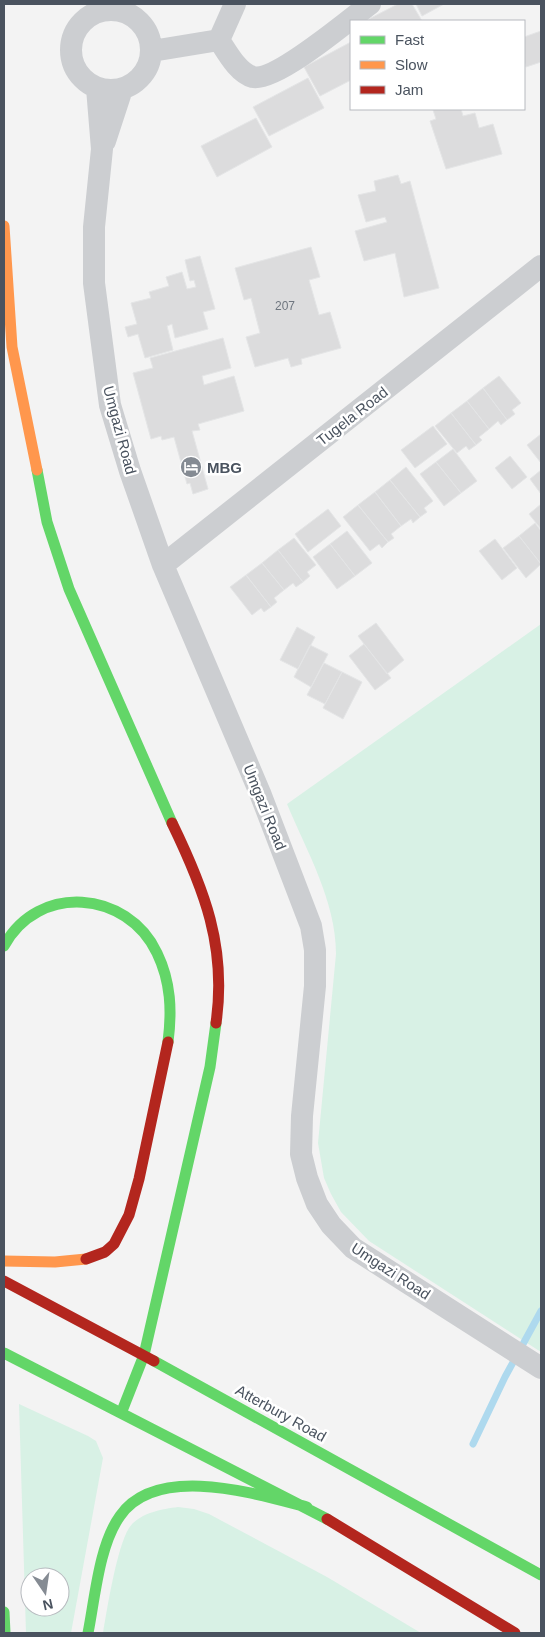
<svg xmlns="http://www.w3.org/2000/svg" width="545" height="1637" font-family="Arial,sans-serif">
<rect width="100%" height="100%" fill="#f3f3f3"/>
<path fill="#d8f1e5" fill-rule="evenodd" d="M541 624V1352L369 1241 341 1212 331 1194 324 1178 318 1143 336 954C336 901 307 852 287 804Z
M19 1404 88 1436 96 1441 103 1458 71 1633H26ZM30 1577H60V1607H30Z
M178 1507 194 1509 209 1514 327 1577 421 1633H103C107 1609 117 1547 129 1528 139 1513 162 1509 178 1507Z"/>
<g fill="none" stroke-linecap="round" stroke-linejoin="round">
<path stroke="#aed9ee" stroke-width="7" d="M473 1444 505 1377 541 1311"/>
</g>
<path fill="#dcdcdd" stroke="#e4e5e6" d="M398 4H412L422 21H365Z
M416 4H444L422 16Z
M541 31V62L526 67 524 60V37Z
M351 42V80L320 96 304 67Z
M308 78 324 108 269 136 253 107Z
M435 109H461L463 116 475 113 479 128 493 124 502 154 446 169 430 121 436 119 433 110Z
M256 118 272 147 217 177 201 146Z
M398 175 401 184 410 181 439 288 404 297 395 253 364 261 355 231 387 222 385 217 366 222 358 195 376 191 374 181Z
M311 247 320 277 309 280 319 315 330 312 341 348 301 359 302 364 291 367 288 358 255 367 246 337 260 333 251 298 244 300 235 268Z
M200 256 215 309 203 312 208 329 175 338 172 324 167 326 173 350 145 358 138 334 128 337 125 327 137 324 131 303 151 298 149 292 169 286 166 277 182 272 187 289 196 287 194 280 190 281 185 260Z
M223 338 231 368 202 376 204 385 234 376 244 411 198 424 200 430 192 431 208 489 193 494 190 483 187 484 174 437 162 440 161 436 151 439 133 373 153 368 150 358Z
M499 376 521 403 512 410 515 414 507 420 483 388Z
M483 388 507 420 501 425 498 421 489 429 467 401Z
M467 401 489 429 479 437 482 440 476 445 451 413Z
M451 413 476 445 469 450 466 446 457 453 435 426Z
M433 426 447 444 415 468 401 450Z
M541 434V463L527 445Z
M453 449 477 481 461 493 436 462Z
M510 456 527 477 512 489 495 468Z
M436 462 461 493 444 506 420 474Z
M406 467 433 501 424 508 427 512 420 517 390 480Z
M541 470V494L530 479Z
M390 480 420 517 413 523 411 519 401 526 375 492Z
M375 492 401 526 391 534 394 538 388 542 358 505Z
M541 504V529L529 514Z
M358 505 388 542 382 548 379 544 370 551 343 517Z
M328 509 341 526 308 552 295 534Z
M535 523 541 531V564L519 536Z
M347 531 372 563 355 576 330 544Z
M519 536 541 564 526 578 503 548Z
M294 538 316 565 307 572 310 576 303 582 278 550Z
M495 539 517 568 502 580 479 551Z
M330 544 355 576 337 589 313 557Z
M278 550 303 582 296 587 293 583 284 590 262 563Z
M262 563 284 590 274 598 277 602 271 607 246 575Z
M246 575 271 607 264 612 261 608 252 615 230 587Z
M376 623 404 660 387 674 358 636Z
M297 627 315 637 298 669 280 660Z
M364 644 391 678 375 690 349 656Z
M310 645 328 654 311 687 294 677Z
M324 663 342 672 325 704 307 695Z
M342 672 362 682 343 719 323 708Z"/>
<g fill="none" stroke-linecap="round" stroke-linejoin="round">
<path stroke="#ccced1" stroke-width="11" d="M112 4 113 9"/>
<path stroke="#ccced1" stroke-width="22" d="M71 50a40 40 0 1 1 80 0a40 40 0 1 1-80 0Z
M219 40C227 52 238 73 253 77 276 82 350 19 370 4
M152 51 219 40 235 4
M97 88 102 149 94 227V283L110 405 130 471 163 565 260 793 311 926 315 950V986L302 1116 301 1154 307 1178 317 1204 331 1225 353 1248 541 1368
M105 141 122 89
M163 565 541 266"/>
<path stroke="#63d668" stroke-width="11" d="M37 470 47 522 69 589 172 823
M4 946C38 883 127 890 157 953 171 982 172 1011 168 1042
M4 1353 327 1519
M154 1361 541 1575
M122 1411 144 1355 210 1067 216 1023
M4 1612 5 1633
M88 1633C95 1598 99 1545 120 1516 157 1463 256 1494 307 1507"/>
<path stroke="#ff974d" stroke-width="11" d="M4 226 12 347 37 470
M4 1261 55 1262 86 1259"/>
<path stroke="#b3261e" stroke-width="11" d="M172 823C204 889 227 947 216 1023
M86 1259 105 1252 114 1244 129 1215 139 1179 168 1042
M4 1281 154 1361
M327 1519 515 1633"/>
</g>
<defs>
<g id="hotel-disc" transform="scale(1.125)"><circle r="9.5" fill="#858b93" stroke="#fff"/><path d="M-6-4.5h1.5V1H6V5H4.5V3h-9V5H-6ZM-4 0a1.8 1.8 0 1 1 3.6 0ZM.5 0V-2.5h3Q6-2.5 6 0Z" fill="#fff"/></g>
</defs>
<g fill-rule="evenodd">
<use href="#hotel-disc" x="191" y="467"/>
</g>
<g text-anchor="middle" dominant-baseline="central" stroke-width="5" stroke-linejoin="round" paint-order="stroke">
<g font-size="12" fill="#6f767f">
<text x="285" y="306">207</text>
</g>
<g font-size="15" fill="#4a535f" stroke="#fff">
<text transform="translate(352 416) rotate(-38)">Tugela Road</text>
<text transform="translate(120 430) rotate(75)">Umgazi Road</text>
<text transform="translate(265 807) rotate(68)">Umgazi Road</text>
<text transform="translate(391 1271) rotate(33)">Umgazi Road</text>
<text transform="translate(281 1413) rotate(29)">Atterbury Road</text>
</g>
<g font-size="15" font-weight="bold" fill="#4a535f" stroke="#fff" text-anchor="start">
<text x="207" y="467">MBG</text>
</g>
</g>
<rect width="545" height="1637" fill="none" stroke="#4a535f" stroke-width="10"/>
<rect x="350" y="20" width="175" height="90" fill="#ffffff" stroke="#b7babf"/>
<rect x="360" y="36" width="25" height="8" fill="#63d668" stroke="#b7babf"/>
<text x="395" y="45" font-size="15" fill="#4a535f">Fast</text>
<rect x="360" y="61" width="25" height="8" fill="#ff974d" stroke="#b7babf"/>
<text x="395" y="70" font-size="15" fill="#4a535f">Slow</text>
<rect x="360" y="86" width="25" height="8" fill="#b3261e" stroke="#b7babf"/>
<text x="395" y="95" font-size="15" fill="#4a535f">Jam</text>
<g transform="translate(45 1592) rotate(167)"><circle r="24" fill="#ffffff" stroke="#b7babf"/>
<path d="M0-4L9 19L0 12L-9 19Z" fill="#858b93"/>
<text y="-8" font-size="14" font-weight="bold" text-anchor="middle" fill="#4a535f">N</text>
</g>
</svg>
